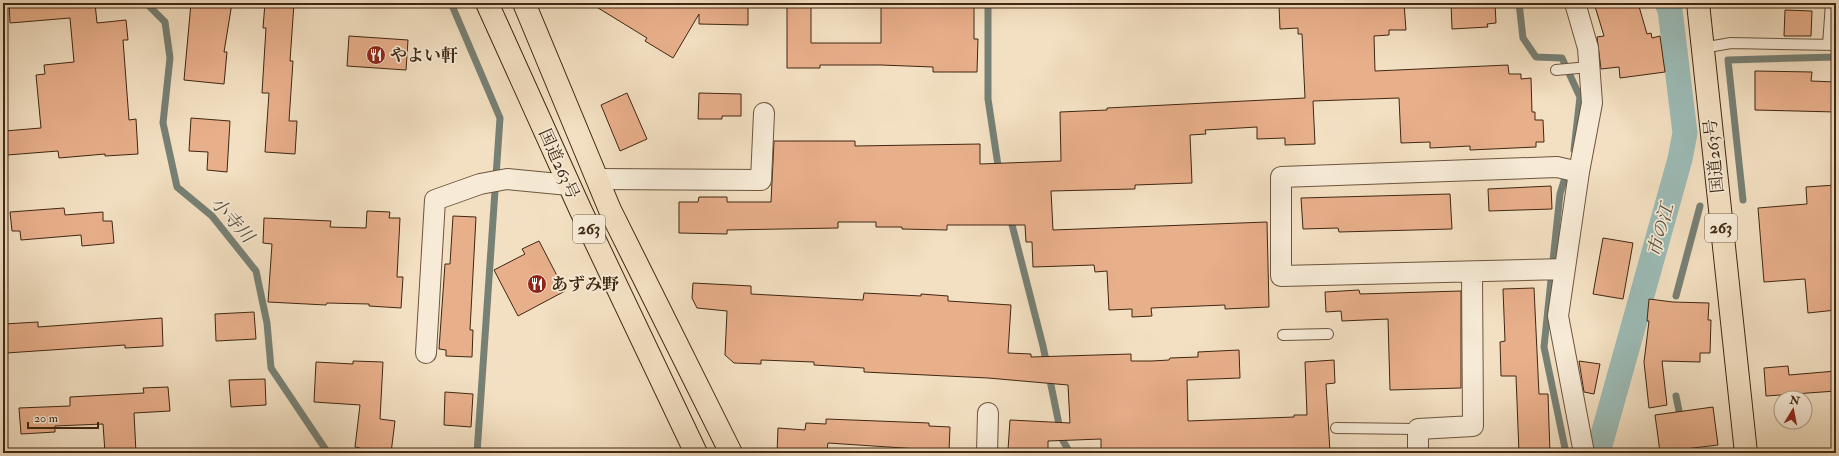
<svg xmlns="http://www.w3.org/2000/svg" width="1839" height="456" font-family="'IM FELL Double Pica','Noto Serif JP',serif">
<rect width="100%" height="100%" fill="#f3e0c2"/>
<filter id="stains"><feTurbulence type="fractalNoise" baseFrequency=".005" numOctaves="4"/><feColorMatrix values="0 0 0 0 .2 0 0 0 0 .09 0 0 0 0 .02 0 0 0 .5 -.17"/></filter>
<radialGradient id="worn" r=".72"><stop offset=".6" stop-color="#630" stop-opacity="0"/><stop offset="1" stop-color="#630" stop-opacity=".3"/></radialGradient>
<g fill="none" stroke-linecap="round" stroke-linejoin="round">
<path stroke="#778075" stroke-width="7" d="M146 3 165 22 170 58 163 123 177 187 212 216 256 271 267 323 271 368 328 453
M451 3 500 118 477 453
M988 3V99L999 172
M1519 3 1523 38 1536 57 1562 58 1580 97 1574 150
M1743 200 1728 60 1836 57
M1010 217 1043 346 1062 439 1070 453
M1676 296 1700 206
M1676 396 1681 421
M1684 439 1686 453
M1566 453 1544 347 1560 194 1567 171"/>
<path stroke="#9cbcb7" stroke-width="25" d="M1599 453V449L1680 159 1685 133 1670 10 1667 3"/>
</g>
<path fill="#e8af8b" stroke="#402712" d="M9 3H95L97 23 126 20 128 40H123L129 120 136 119 138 154 105 156V154L59 158 58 151 7 155 5 131 41 128 36 75 45 74 44 65 74 62 70 18 10 23Z
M191 3H232L224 52H227L224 84 184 80Z
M265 3H294L290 61H293L289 121H297L295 154 265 152 269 93H262L266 28H263Z
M590 3H748V25L699 24V14L673 58 645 41 647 38Z
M787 3H811V43H881V3H974V39H978L977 72H933V67L881 65H820V68H787Z
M1359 3H1404L1406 30H1389V35L1374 36 1375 71 1508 65 1509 74H1521V79L1531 78 1532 112H1535V120H1543L1544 142H1536V147L1470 150V146L1430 148V142L1401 143 1399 98 1313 101 1315 144 1285 145V138L1257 139V127L1205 130 1206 134 1190 135 1192 183 1135 185V189L1051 191 1053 230 1267 222 1269 307 1225 309V305L1151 308 1152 316 1132 317V309L1109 310 1107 271 1095 272 1094 265 1033 267 1032 242H1026L1025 225H947V230L902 229V227H876V222H838V228L727 230V234L679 233V202H698L699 197H727V202H771L774 141H855V146L980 144V164L1061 161 1060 112 1107 110V108L1305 98 1302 34H1298V28L1280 29 1279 5Z
M1451 3H1495L1496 23 1487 24 1488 27 1452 29Z
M1594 3H1638L1647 34 1651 33 1652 38 1660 36 1665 72 1620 78 1619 67 1601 69 1597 37 1604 36Z
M1785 10 1812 11 1811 36H1784Z
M349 36 408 40 406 70 347 66Z
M1755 71 1812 72 1811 81 1836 82V112L1755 110Z
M627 93 647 139 620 151 601 105Z
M699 93 741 94V116H722V119H698Z
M191 118 230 121 227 172 207 170 208 152 189 151Z
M1836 185V310L1808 313 1805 279 1764 282 1758 208 1807 204 1806 187Z
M1551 186 1552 209 1489 211 1488 189Z
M1450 194 1452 229 1339 232 1338 228 1303 229 1301 198Z
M64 208 65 215 103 212V221H112L114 243 82 246 81 235 21 240 20 231H12L10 212Z
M367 211 390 212 389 218H400L397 277H403L401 308 369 306V304L327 303 326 305 268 302 272 244 263 243 264 218 331 221 330 227 366 228Z
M453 216 476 217 470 330H473L472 357 446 356V350L439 349 445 264H450Z
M1603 238 1633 243 1623 299 1593 294Z
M539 241 565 291 518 316 494 270 525 254 522 249Z
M693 283 751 286V294L863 300 864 293 921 296V294L948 296V301L1011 305 1008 353 1031 354V357L1131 354V361H1152L1169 360 1170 358 1198 357V352L1239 350 1240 378 1187 380 1188 421 1294 417V415H1307L1305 362 1334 360 1335 383 1326 384 1330 452 1101 453V439L1048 441V453H1019V451L1008 450 1010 420 1070 423 1068 385 988 378 864 372V368L814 365V362L761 360V364L734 363 725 355 727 311 697 308 692 298Z
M1534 288 1539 394H1548L1550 453H1519L1516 376H1501L1500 342 1505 341 1503 289Z
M1359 290 1360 294 1461 291V388L1390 390 1388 319 1342 321 1341 311 1326 312 1325 292Z
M1649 299 1673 302 1709 303 1708 320H1711L1710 353H1700V362L1662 361 1667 405 1649 408 1644 362 1649 321H1647Z
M254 312 256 339 216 341 215 314Z
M162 318 163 346 125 348V345L6 353 4 324 38 322V327Z
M353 361 383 362 380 419 395 421 391 453H360V448L355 447 360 405 314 402 316 362 353 364Z
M1579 361 1600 364 1594 394 1584 392Z
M1788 366 1789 375 1836 371V391L1766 396 1764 368Z
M265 379 266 405 231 407 229 380Z
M168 387 170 411 134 413 136 453H105L103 424 55 426V432L21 434 19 408 70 406V397L144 393 143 388Z
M445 392 473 394 471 427 444 425Z
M1713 407 1718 445 1660 452 1655 415Z
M826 419 929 423V426L950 427 949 451 828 443 827 450 799 449V453H777L778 428 805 430 806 423 826 424Z"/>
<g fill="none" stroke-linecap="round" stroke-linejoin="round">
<g stroke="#6d553e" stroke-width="12">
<path id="lane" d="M1828 45 1831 3
M1702 48 1731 43 1836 45
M1556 70 1589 67
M1283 335 1328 334
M1336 428 1418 429"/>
</g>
<g stroke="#6d553e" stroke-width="22">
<path id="street" d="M1575 3 1588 48 1592 103 1579 172 1558 316 1584 453
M597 179 761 180 764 113
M1565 269 1281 276V177L1557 167 1579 172
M426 353 435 200 480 184 507 179 569 185
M987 453 988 413
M1418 453V429L1473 426 1472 272"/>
</g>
<g stroke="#402712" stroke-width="24">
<path id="highway" d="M487 3 581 211 696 453
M524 3 610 210 731 453
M1698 3 1746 453"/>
</g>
<use href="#lane" stroke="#f7ebd7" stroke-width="10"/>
<use href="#street" stroke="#f7ebd7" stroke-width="20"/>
<use href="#highway" stroke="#f3e0c2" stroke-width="22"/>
</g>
<defs>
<g id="restaurant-disc" transform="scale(1)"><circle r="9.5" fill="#8f2418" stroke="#f7ebd7"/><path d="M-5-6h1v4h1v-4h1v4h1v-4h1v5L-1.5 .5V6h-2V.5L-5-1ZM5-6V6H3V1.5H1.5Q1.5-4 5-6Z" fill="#fff"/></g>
</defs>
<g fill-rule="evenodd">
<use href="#restaurant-disc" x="376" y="55"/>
<use href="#restaurant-disc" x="537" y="284"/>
</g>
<g text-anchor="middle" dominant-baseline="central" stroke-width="3.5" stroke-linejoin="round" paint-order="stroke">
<g fill="#f7ebd7" stroke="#77624d" stroke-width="1">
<rect x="1705" y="214" width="32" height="28" rx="3"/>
<rect x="573" y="215" width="32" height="28" rx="3"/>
</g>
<g font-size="16" font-weight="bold" fill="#402712">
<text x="1721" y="228">263</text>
<text x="589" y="229">263</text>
</g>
<g font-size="17" font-weight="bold" fill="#402712" stroke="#f7ebd7" text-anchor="start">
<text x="390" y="55">やよい軒</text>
<text x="551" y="284">あずみ野</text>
</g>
<g font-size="17" fill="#402712" stroke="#f7ebd7">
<text transform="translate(1714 156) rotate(-96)">国道263号</text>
<text transform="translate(559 164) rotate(66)">国道263号</text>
</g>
<g font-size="18" font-style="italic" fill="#574c3b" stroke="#f7ebd7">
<text transform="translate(232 220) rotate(48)">小寺川</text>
<text transform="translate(1661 230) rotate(-75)">市の江</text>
</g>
</g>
<rect width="1839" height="456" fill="none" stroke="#f3e0c2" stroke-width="16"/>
<rect x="4" y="4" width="1831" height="448" fill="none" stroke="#402712" stroke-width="2"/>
<rect x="8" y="8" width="1823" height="440" fill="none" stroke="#402712"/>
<g transform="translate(1793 410) rotate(10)"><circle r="19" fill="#f7ebd7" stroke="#ae9d88"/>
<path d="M0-3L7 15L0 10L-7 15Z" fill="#8f2418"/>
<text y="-6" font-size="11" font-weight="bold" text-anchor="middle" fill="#402712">N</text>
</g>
<path d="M28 422v6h70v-6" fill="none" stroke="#402712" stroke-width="2"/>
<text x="34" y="422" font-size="12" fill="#402712" stroke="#f7ebd7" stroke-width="3" paint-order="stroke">20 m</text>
<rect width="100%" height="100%" filter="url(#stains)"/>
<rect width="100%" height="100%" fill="url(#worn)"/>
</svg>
